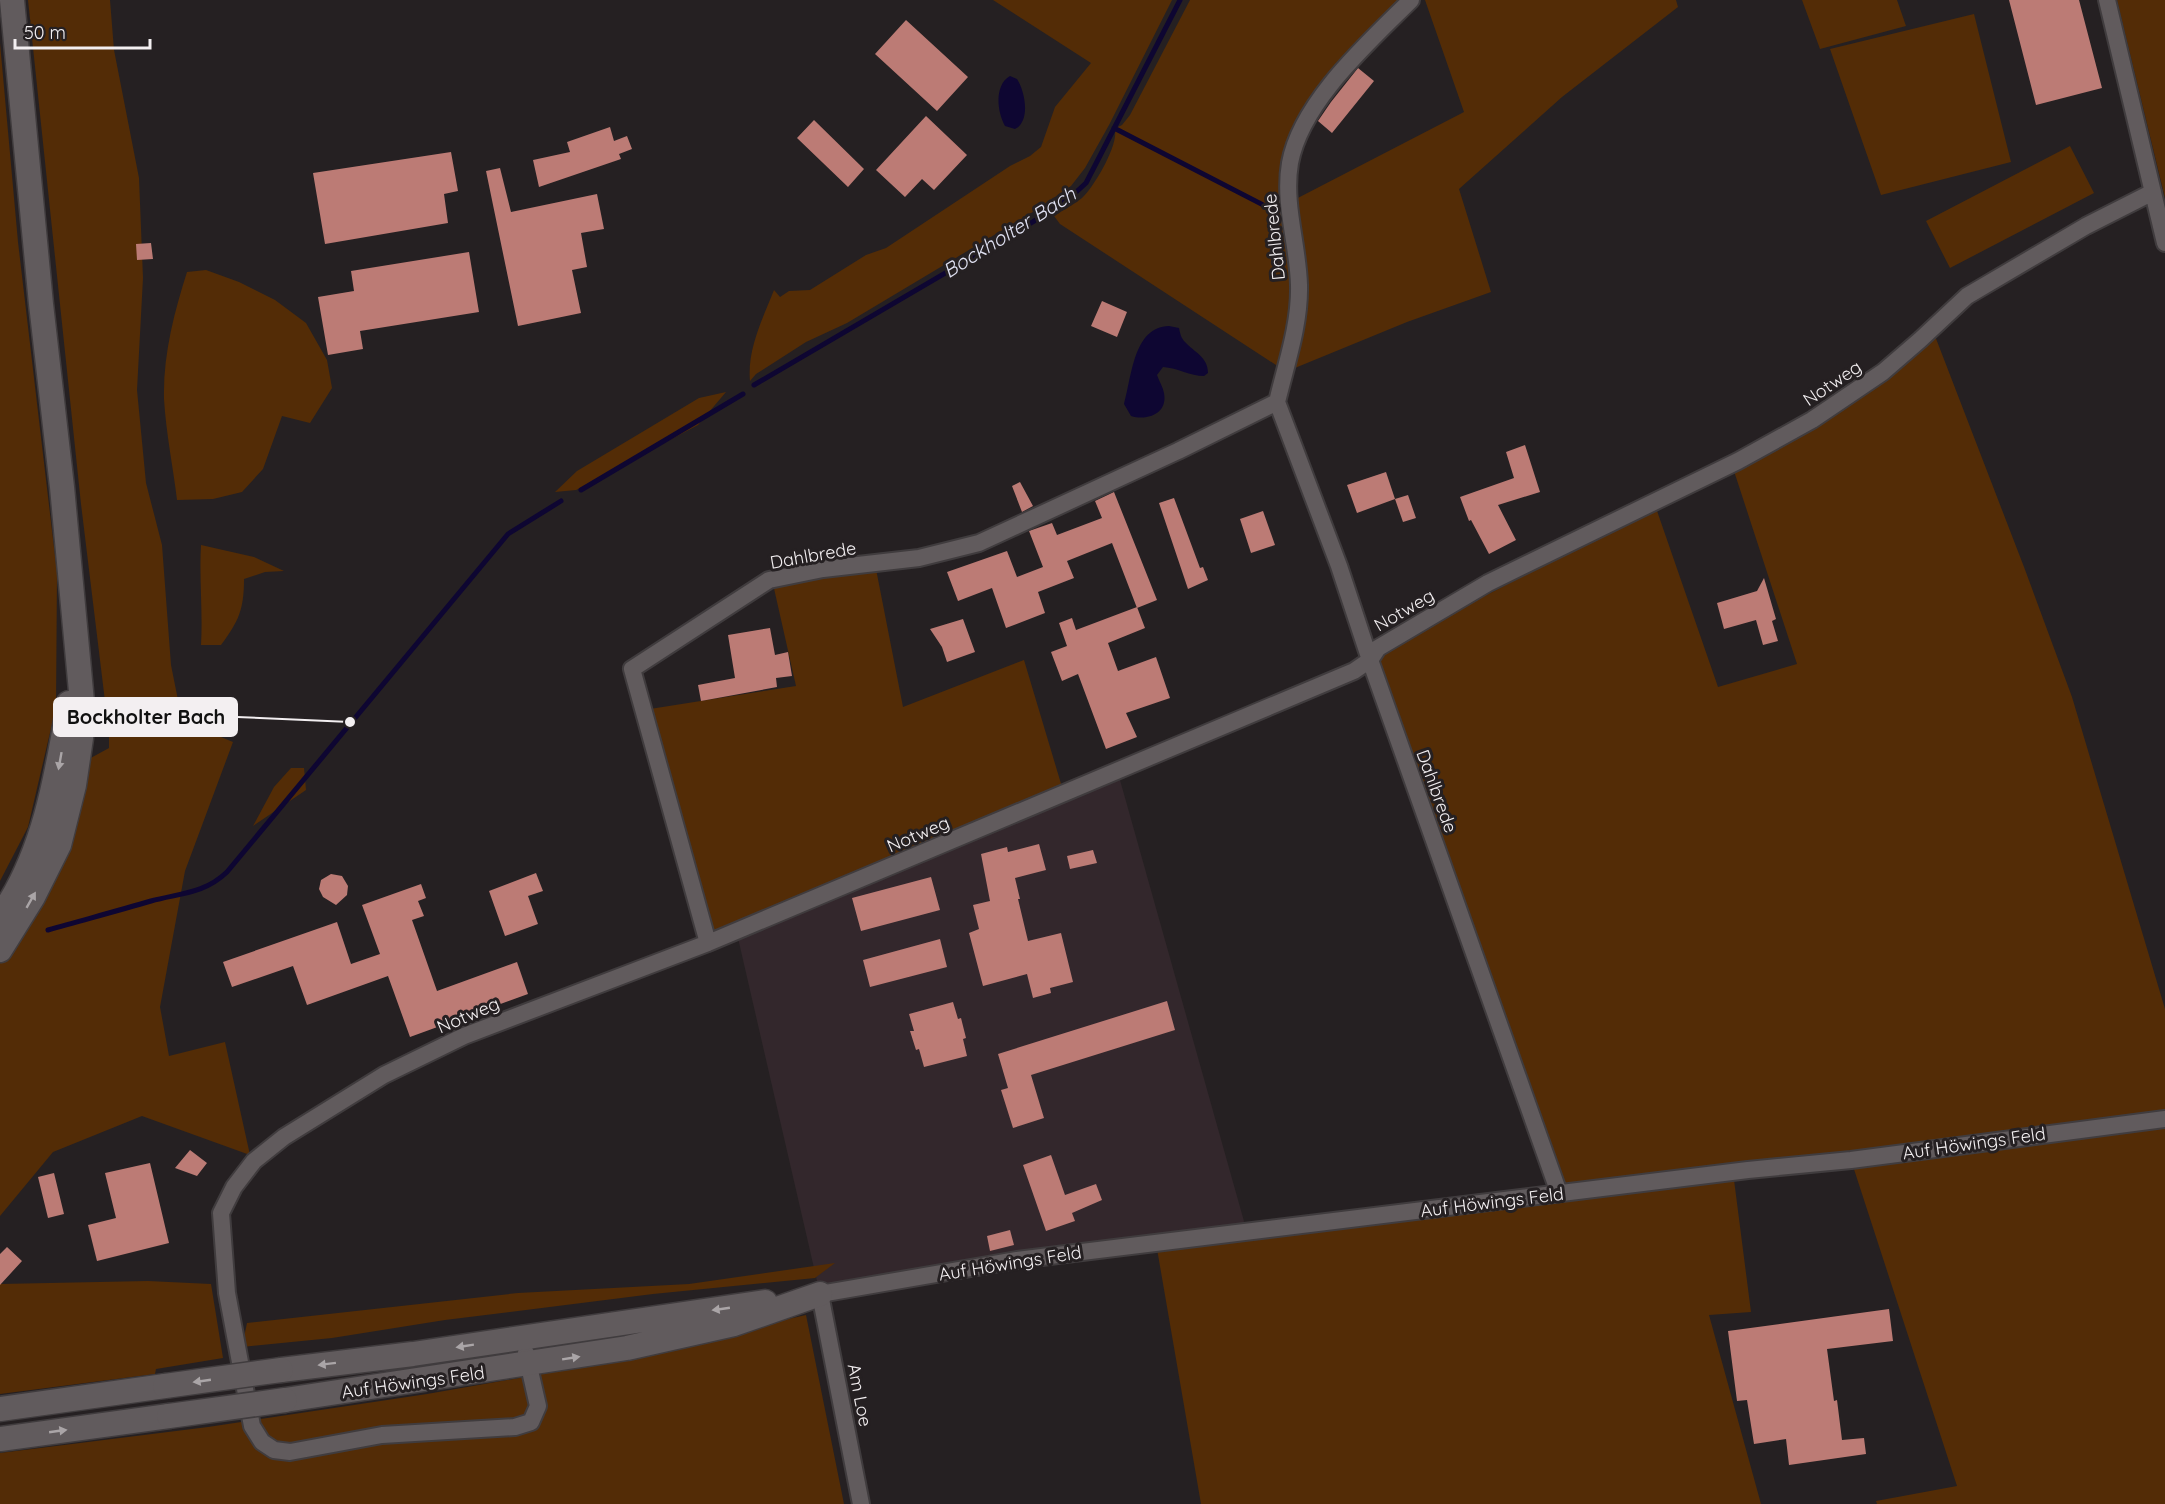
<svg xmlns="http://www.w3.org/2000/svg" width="2165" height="1504" font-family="Quicksand,sans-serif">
<rect width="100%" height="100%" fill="#252022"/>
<path fill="#33272c" d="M1120 780 1247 1232 820 1294 738 938 980 834Z"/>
<path fill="#532c06" d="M28 0H110L114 50 139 178 143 278 137 390 146 483 162 545 171 665 179 705 199 728 233 742 185 871 160 1007 169 1056 225 1042 250 1155 142 1116 53 1152 0 1216V961L87 760 109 748V734L81 504Z
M993 0H1172L1109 125 1085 168 1071 186 1036 210 847 323 806 342 756 374 750 381C747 349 763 318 774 290L780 297 789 291 810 290 866 255 886 248 1010 166 1030 156 1041 147 1055 107 1091 63Z
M1190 0H1403L1308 106 1281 165 1291 302 1279 367 1060 224 1054 216C1063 210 1073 205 1082 198 1094 187 1118 146 1115 130L1274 212 1282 210 1281 208 1276 210 1116 128 1122 125 1130 115Z
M1425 0H1676L1678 7 1562 97 1459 189 1491 292 1407 322 1290 370 1292 201 1464 112Z
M1802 0H1897L1906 26 1820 49Z
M2117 0H2165V198Z
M1974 14 2011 162 1881 195 1830 49Z
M0 43 18 242 57 573 56 707 28 827 0 881Z
M2070 146 2094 193 1950 268 1926 221Z
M206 270 239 282 275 300 306 323 327 360 332 388 310 423 282 416 263 469 242 492 213 499 177 500C173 467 166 433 164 399 163 355 174 313 187 272Z
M1935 336 2024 567 2072 697 2165 1009V1504H1877L1876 1501 1957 1486 1851 1160 1733 1172 1751 1312 1709 1315 1761 1504H1201L1156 1243 1559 1193 1374 661 1381 649 1656 508 1718 687 1797 664 1733 468Z
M726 392 698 425 576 490 555 492 577 471 699 398Z
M201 545 254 557 284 571 265 572 244 579C244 609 239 621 221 645H201C203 611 199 578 201 545Z
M876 569 903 707 1024 660 1062 787 720 932 710 928 650 709 796 686 773 584Z
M291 768H304L306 790 253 826 274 787Z
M835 1263 815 1278 653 1294 445 1320 332 1338 242 1347 247 1323 518 1293 689 1284Z
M148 1281 211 1284 223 1358 156 1369 155 1374 0 1394V1284Z
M806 1315 844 1504H0V1453L208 1427 427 1394 571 1369Z"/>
<path fill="#0e0632" d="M1010 76 1017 79C1025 91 1031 121 1015 129L1005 126C997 112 994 85 1010 76Z
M1169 326 1179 328C1180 333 1181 338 1185 342 1194 352 1208 357 1208 373L1204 376C1190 376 1178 368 1163 367L1157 375C1159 381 1163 387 1164 393 1168 414 1147 421 1131 416L1124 404C1132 377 1133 327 1169 326Z"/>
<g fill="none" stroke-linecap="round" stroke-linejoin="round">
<path stroke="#0e0632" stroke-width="5" d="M1114 128 1275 211 1280 209
M754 385 1041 217 1073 195 1086 183 1180 0
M581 490 743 394
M48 930C83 920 117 911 151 901 180 893 204 894 227 872L508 534 561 501"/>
</g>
<path fill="#bc7b75" d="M2009 0H2079L2102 88 2036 105Z
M906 20 968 77 937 111 875 54Z
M1358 68 1374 81 1332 133 1318 121 1331 102Z
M926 116 967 155 934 190 922 179 905 197 876 170Z
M814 120 864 169 848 187 797 138Z
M610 127 614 141 627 136 632 149 619 154 621 159 539 187 533 160 570 152 567 142Z
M451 152 458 191 444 194 448 223 325 244 313 173Z
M500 168 511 212 597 194 604 229 581 233 587 267 572 270 581 313 518 326 486 171Z
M151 243 153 259 137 260 136 244Z
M469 252 479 312 360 331 363 349 328 355 318 297 354 291 351 271Z
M1102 301 1127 312 1117 337 1091 326Z
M1525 445 1540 492 1498 505 1516 540 1489 554 1471 520 1469 521 1460 497 1514 478 1506 452Z
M1386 472 1395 499 1357 513 1347 485Z
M1020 482 1033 506 1022 512 1012 486Z
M1114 492 1157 600 1137 608 1112 543 1067 561 1074 578 1038 592 1045 613 1006 628 992 588 958 601 947 572 1007 551 1017 577 1043 567 1029 531 1052 523 1057 535 1102 518 1095 501Z
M1408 495 1416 518 1403 522 1395 499Z
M1174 498 1200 568 1203 567 1208 580 1188 589 1159 503Z
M1263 511 1275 545 1251 553 1240 519Z
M1764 578 1776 619 1772 621 1778 641 1763 645 1756 620 1724 629 1717 603 1757 591Z
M1137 607 1145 628 1108 643 1118 671 1156 657 1170 698 1126 713 1137 737 1106 749 1078 674 1062 681 1051 652 1067 646 1059 623 1072 618 1076 630Z
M963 619 975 652 947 662 942 647 930 629Z
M770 628 775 655 788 652 792 676 776 678 777 687 701 701 698 685 735 678 728 635Z
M1039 844 1046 870 1015 878 1020 899H1018L1028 941 1061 933 1073 982 1050 988 1051 993 1033 998 1027 974 983 986 969 933 979 929 973 905 990 901 981 854 1007 847 1008 852Z
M1093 850 1097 863 1070 869 1067 856Z
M536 873 543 891 528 896 538 924 505 936 489 891Z
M331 874 342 876 348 886 347 895 336 905 323 897 319 889 321 880Z
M931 877 940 910 861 931 852 898Z
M421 884 426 898 418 901 424 916 412 920 437 991 517 962 528 994 410 1037 388 976 307 1005 293 966 232 987 223 962 337 922 351 964 380 954 362 905Z
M940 939 947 967 870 987 863 960Z
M1167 1001 1175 1030 1031 1075 1044 1118 1013 1128 1001 1090 1008 1088 998 1054Z
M953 1002 958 1019 961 1018 966 1038 963 1039 967 1056 924 1067 919 1049 916 1050 910 1031H914L909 1014Z
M190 1150 207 1163 197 1176 175 1168Z
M1051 1155 1065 1195 1096 1184 1102 1200 1072 1213 1075 1221 1046 1231 1023 1165Z
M150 1163 169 1243 97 1261 88 1225 116 1218 105 1173Z
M54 1173 64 1214 48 1218 38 1177Z
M1010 1230 1014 1245 990 1251 987 1236Z
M7 1247 22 1261 0 1285V1254Z
M1889 1309 1893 1341 1827 1349 1834 1401 1837 1400 1842 1440 1864 1438 1866 1454 1789 1465 1786 1439 1754 1444 1747 1400 1737 1401 1728 1331Z"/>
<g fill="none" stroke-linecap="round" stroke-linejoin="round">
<g stroke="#403c3e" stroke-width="20">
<path id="street" d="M2107 0 2165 243
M1277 402C1286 364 1300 325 1299 285 1298 244 1283 204 1290 163 1301 102 1369 42 1411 0
M708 943 632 669 769 580 823 569 919 558 979 543 1178 451 1277 402 1339 566 1370 660 1559 1193
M526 1353 538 1406 531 1422 515 1427 382 1435 290 1452 274 1450 262 1442 252 1426 227 1293 221 1213 234 1187 254 1161 284 1137 384 1075 464 1036 708 943 1354 671 1370 660 1378 648 1488 583 1738 461 1812 420 1883 372 1920 340 1967 296 2086 226 2153 192
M861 1504 820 1294 1017 1260 1748 1170 1851 1160 2165 1119"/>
</g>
<g stroke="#403c3e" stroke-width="27">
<path id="secondary" d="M0 917C44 856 57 775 69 703
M0 950 33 897 59 845 74 785 81 738 82 702 62 487 41 304 12 0
M281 1370 413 1354 765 1302
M285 1400 627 1348 734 1324 820 1294
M0 1409 165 1386
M0 1439 169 1416"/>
</g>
<use href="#street" stroke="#615b5d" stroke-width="16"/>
<use href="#secondary" stroke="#615b5d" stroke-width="24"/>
<g stroke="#403c3e" stroke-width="27" stroke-linecap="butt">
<path id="secondary-bridge" d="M165 1386 281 1370
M169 1416 285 1400"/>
</g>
<use href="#secondary-bridge" stroke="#615b5d" stroke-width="24"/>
</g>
<defs><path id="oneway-solid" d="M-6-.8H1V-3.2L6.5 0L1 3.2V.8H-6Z" transform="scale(1.5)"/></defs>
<g fill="#aaa5a7">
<use href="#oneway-solid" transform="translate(60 761) rotate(100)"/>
<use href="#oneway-solid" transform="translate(31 900) rotate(-60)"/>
<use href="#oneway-solid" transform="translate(721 1309) rotate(172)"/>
<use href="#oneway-solid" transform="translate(465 1346) rotate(171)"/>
<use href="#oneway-solid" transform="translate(571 1358) rotate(-9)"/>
<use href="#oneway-solid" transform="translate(327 1364) rotate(173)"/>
<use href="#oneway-solid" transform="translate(202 1381) rotate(172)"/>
<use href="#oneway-solid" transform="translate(58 1431) rotate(-8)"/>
</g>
<g text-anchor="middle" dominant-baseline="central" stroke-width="6" stroke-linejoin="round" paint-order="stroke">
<g font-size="18" fill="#f3eff1" stroke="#252022">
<text transform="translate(1274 237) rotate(-96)">Dahlbrede</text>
<text transform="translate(1832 383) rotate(-34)">Notweg</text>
<text transform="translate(813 555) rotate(-10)">Dahlbrede</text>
<text transform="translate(1404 610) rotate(-30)">Notweg</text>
<text transform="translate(1437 791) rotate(70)">Dahlbrede</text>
<text transform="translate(918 834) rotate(-23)">Notweg</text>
<text transform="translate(468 1015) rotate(-23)">Notweg</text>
<text transform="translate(1974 1143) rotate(-8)">Auf Höwings Feld</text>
<text transform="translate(1492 1202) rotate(-7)">Auf Höwings Feld</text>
<text transform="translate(1010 1263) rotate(-9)">Auf Höwings Feld</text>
<text transform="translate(413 1382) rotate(-8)">Auf Höwings Feld</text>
<text transform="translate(860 1395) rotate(79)">Am Loe</text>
</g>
<g font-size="20" font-style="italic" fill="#e1e2f3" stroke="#252022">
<text transform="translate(1009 232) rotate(-32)">Bockholter Bach</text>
</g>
</g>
<path fill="none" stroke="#f3eff1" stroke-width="2" d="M350 722L237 717"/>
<circle fill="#f3eff1" stroke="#252022" stroke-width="2" cx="350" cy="722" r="6"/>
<rect fill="#f3eff1" stroke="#f3eff1" stroke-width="2" x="54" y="698" width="183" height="38" rx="6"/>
<g font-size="20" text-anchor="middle" font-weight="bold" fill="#111">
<text x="146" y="724">Bockholter Bach</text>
</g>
<path d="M15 39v9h135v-9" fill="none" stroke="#f3eff1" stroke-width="3"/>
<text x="24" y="39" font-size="18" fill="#f3eff1" stroke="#252022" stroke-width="4.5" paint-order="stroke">50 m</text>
</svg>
